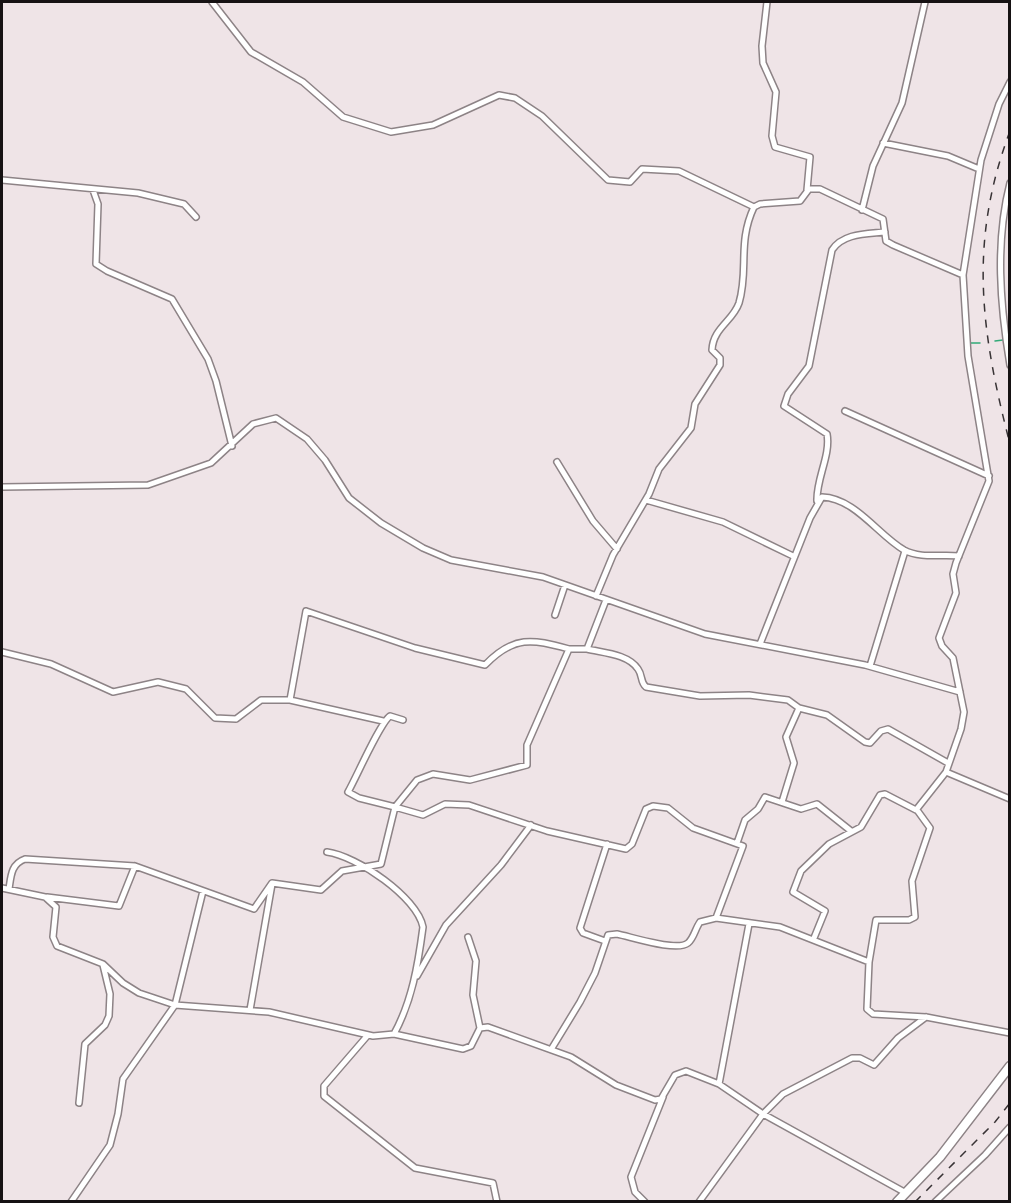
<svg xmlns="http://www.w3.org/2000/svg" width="1011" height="1203" font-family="Bitter,serif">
<rect width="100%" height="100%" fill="#efe4e7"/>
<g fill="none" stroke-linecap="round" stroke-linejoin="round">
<path stroke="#31aa78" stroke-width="1.5" d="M995 341 1003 340
M971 343H980"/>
<g stroke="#8d8386" stroke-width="8">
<path id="street" d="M212 2 251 52 303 82 343 117 391 132 433 125 499 95 515 98 542 116 608 180 630 182 642 169 679 171 754 207
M767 2 762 46 763 63 776 92 772 136 775 147 810 157 807 190
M1010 82 999 104 981 160 963 275 968 356 989 481 956 563 953 574 956 593 939 638 942 646 953 658 964 712 961 729 946 772 1010 799
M883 143 948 156 979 169
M2 180 138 193 184 204 196 217
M1010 183C995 242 1000 305 1010 365
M93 190 98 204 96 264 107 271 172 299 208 359 216 381 232 446
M862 210 873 166 902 103 925 2
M845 411 989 476
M557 462 593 521 617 549
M2 487 148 485 211 463 253 424 276 418 307 439 325 460 349 498 381 523 423 548 451 560 543 577 705 634 865 665 960 692
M646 500 723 522 793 556
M817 501C816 479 831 455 827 434L784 406 788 394 809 366 832 250C843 233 867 234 885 232
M596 596 613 555 649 494 659 469 691 428 695 404 720 365V358L712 350C713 328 733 321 739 303 749 270 737 243 754 207L760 204 800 201 809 189H820L883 219 886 241 893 245 963 275
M606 600 587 649C604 653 628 654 638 669 643 676 640 682 646 687L700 696 749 695 788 700 799 708 827 715 865 742 870 743 881 731 888 729 948 763
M555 615 565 585
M760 644 810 518 822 497C855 498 878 535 904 550 921 559 941 554 959 556
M2 652 51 664 113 692 158 682 186 689 215 718 236 719 261 700H290
M870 666 905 551
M403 720 390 716C380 723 357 776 348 792L359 798 395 807 417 780 433 774 470 780 527 765V745L569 649H587
M383 721 290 700 306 611 415 648 485 665C514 635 532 639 569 649
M782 802 794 763 786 737 799 708
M917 810 930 828 912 881 915 917 909 920H876L869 962 867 1009 873 1014 926 1017 1010 1033
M737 843 745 820 758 809 765 797 801 809 817 804 851 831
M327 852C357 856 417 897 423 927 418 965 412 1001 394 1034
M2 888 45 897 56 907 53 937 57 946 103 964 123 983 139 993 175 1005 269 1012 373 1036 394 1034 463 1049 471 1046 480 1028 488 1027 571 1057 616 1085 655 1100 661 1099 675 1075 686 1071 719 1084 763 1114 906 1193
M9 889C11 876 11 864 25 859L135 866 254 909 272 883 321 890 342 871 381 864 395 807 423 815 445 804 469 805 547 831 626 849 632 844 646 809 653 806 668 808 693 828 743 846 716 918
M47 897 119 906 135 866
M468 937 476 961 473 995 480 1028
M814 938 825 911 793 892 801 871 829 844 861 827 880 795 885 794 916 810 946 772
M605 941 583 933 580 928 607 844
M417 976 446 925 501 865 531 825
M250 1010 272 884
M368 1035 324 1086V1096L415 1168 493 1183 497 1202
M552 1048 580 1002 595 973 608 935 617 934C632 937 677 952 688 943 694 938 695 929 700 922L716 918 780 927 869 962
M719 1084 749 924
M79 1103 85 1044 105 1025 109 1016 110 994 103 965
M71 1202 110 1145 118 1114 123 1079 175 1005 203 891
M645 1202 635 1192 631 1177 663 1097
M699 1202 763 1114 783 1094 852 1058H860L874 1065 898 1038 926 1017
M935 1202 985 1155 1010 1127"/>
</g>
<g stroke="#8d8386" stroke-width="11">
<path id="primary" d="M897 1202 940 1157 1010 1066"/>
</g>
<use href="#street" stroke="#fff" stroke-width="5"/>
<use href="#primary" stroke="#fff" stroke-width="8"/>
<path stroke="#383335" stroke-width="1.5" stroke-dasharray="8 8" stroke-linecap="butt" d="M1010 131C968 243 981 332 1010 444
M915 1202 995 1122 1010 1103"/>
</g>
<rect width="1011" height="1203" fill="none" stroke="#161213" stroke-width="6"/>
</svg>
